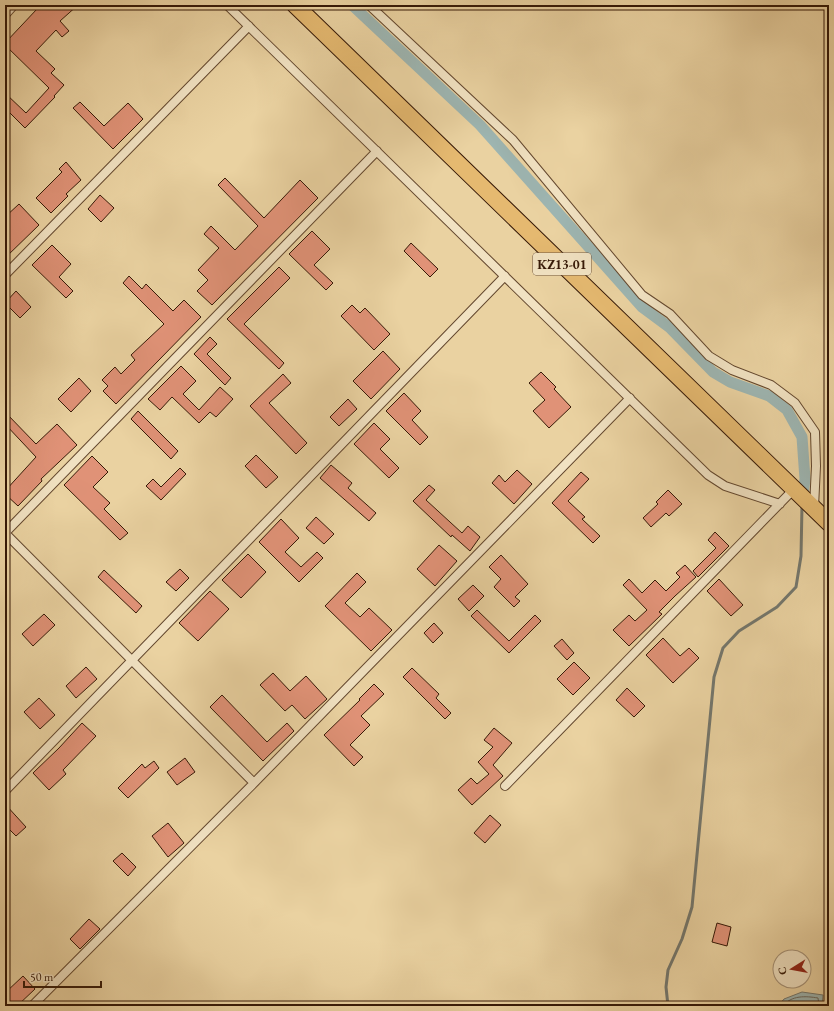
<svg xmlns="http://www.w3.org/2000/svg" width="834" height="1011" font-family="'EB Garamond',serif">
<rect width="100%" height="100%" fill="#ead2a1"/>
<filter id="stains"><feTurbulence type="fractalNoise" baseFrequency=".005" numOctaves="4"/><feColorMatrix values="0 0 0 0 .2 0 0 0 0 .09 0 0 0 0 .02 0 0 0 .5 -.17"/></filter>
<radialGradient id="worn" r=".72"><stop offset=".6" stop-color="#630" stop-opacity="0"/><stop offset="1" stop-color="#630" stop-opacity=".3"/></radialGradient>
<path fill="#9db5b1" stroke="#74776d" d="M802 992 823 995 822 1006H778L784 999Z"/>
<g fill="none" stroke-linecap="round" stroke-linejoin="round">
<path stroke="#6a675c" stroke-width="1" d="M783 1006C791 995 806 996 818 998L819 1006"/>
<path stroke="#74776d" stroke-width="3" d="M668 1006 666 987 668 970 682 939 692 907 714 677 723 648 739 631 777 607 796 587 801 556 802 506"/>
<path stroke="#9db5b1" stroke-width="11" d="M352 5 480 125 642 307 669 327 713 372 730 382 769 396 787 410 802 437 805 479 803 496"/>
</g>
<path fill="#e09277" stroke="#361907" d="M34 5H78L60 21 69 31 62 37 56 30 36 51 55 69 51 73 64 85 54 96 55 97 25 128 5 108V93L26 113 49 88 5 45V43L37 9Z
M80 102 104 126 128 103 143 119 113 149 73 108Z
M66 162 81 180 66 194 68 196 51 213 36 198 62 172 59 169Z
M225 178 264 218 300 180 318 198 212 305 197 291 208 280 198 270 219 248 204 234 211 226 235 250 258 226 218 185Z
M100 195 114 208 101 222 88 209Z
M19 204 39 225 5 258V217Z
M312 231 330 249 314 265 333 283 326 290 289 254Z
M411 243 438 269 430 277 404 251Z
M52 245 71 264 59 277 73 291 66 298 32 265Z
M279 267 290 278 244 324 284 363 279 369 227 319Z
M129 276 142 289 146 284 173 311 184 300 201 317 116 404 103 391 108 386 102 380 115 367 121 374 135 360 131 355 164 324 123 283Z
M16 291 31 307 20 318 5 303Z
M352 305 360 313 365 308 390 334 374 350 341 316Z
M210 337 217 344 207 354 231 378 225 385 194 354Z
M383 351 400 369 371 399 353 381Z
M181 366 196 381 183 394 199 410 220 387 233 399 216 417 210 412 199 423 172 397 160 410 148 399Z
M541 372 556 387 554 389 571 407 549 428 533 411 545 400 529 383Z
M283 374 291 383 269 403 307 443 296 454 250 406Z
M79 378 91 391 71 412 58 399Z
M404 393 421 411 412 420 428 437 420 445 386 411Z
M348 399 357 409 339 426 330 417Z
M138 411 178 451 171 459 131 419Z
M5 412 36 444 57 424 77 445 41 479 42 481 18 506 5 494V491L36 457 5 424Z
M374 423 390 439 380 449 399 468 389 478 354 444Z
M256 455 278 477 266 488 245 466Z
M92 456 108 472 93 487 110 503 104 509 128 533 120 540 64 485Z
M331 465 352 483 348 488 376 513 369 521 320 478Z
M180 468 186 474 161 500 146 486 153 479 161 487Z
M517 470 532 484 514 504 492 483 499 475 505 482Z
M581 472 589 479 568 501 585 517 582 519 600 536 593 543 552 503Z
M429 485 435 490 426 500 462 533 468 526 480 537 470 551 452 535 451 537 413 501Z
M668 490 682 504 669 516 666 513 651 527 643 518 658 504 656 502Z
M316 517 334 534 324 544 306 528Z
M281 519 299 538 285 552 301 567 317 552 323 558 299 582 259 542Z
M715 532 729 546 698 577 693 571 716 548 708 540Z
M439 545 457 561 435 586 417 569Z
M248 554 266 572 241 598 222 580Z
M501 555 528 584 515 597 520 601 514 607 494 587 501 579 489 567Z
M685 565 696 577 675 596 659 612 662 614 629 646 613 630 629 615 635 621 647 610 623 585 629 579 642 593 655 580 666 591 680 577 676 573Z
M180 569 189 578 176 591 166 582Z
M104 570 142 606 136 613 98 577Z
M357 573 366 582 345 603 360 617 369 608 392 630 371 651 325 606Z
M719 579 743 605 731 616 707 591Z
M473 585 484 596 469 611 458 599Z
M210 591 229 609 198 641 179 623Z
M477 610 509 641 535 615 541 621 509 653 471 616Z
M44 614 55 625 33 646 22 634Z
M434 623 443 633 433 643 424 633Z
M663 638 680 656 689 648 699 658 673 683 646 655Z
M562 639 574 653 567 660 554 646Z
M574 662 590 678 573 695 557 679Z
M86 667 97 679 76 698 66 686Z
M412 668 439 694 436 698 451 713 445 719 403 677Z
M273 673 290 691 306 676 327 699 305 719 292 705 285 711 260 685Z
M374 684 384 694 361 716 370 725 350 745 363 757 354 766 324 735 360 700 359 699Z
M627 688 645 706 634 717 616 700Z
M222 695 267 742 287 723 294 731 263 761 210 707Z
M39 698 55 715 40 729 24 712Z
M82 723 96 736 63 770 66 774 49 790 33 773 59 748Z
M494 728 512 743 493 765 503 776 472 805 458 790 471 778 477 784 489 774 478 762 493 747 484 740Z
M185 758 195 772 177 785 167 772Z
M154 761 159 768 128 798 118 788 142 764 145 768Z
M5 804 26 827 16 836 5 825Z
M490 815 501 825 485 843 474 833Z
M168 823 184 843 168 857 152 836Z
M122 853 136 867 128 876 113 861Z
M89 919 100 929 80 949 70 939Z
M717 923 731 927 727 946 712 942Z
M23 976 35 989 17 1006H5V993Z"/>
<g fill="none" stroke-linecap="round" stroke-linejoin="round">
<g stroke="#63472e" stroke-width="10">
<path id="street" d="M227 5 708 475 725 486 780 504
M369 5 513 140 642 295 670 314 709 356 732 370 771 385 795 403 815 432 816 466 814 507
M5 15 14 5
M5 275 249 26
M5 533 377 151
M5 533 254 783
M505 786 794 489
M5 791 505 276
M32 1006 254 783 630 398"/>
</g>
<g stroke="#361907" stroke-width="18">
<path id="highway" d="M295 5 829 523"/>
</g>
<use href="#street" stroke="#f1e2c2" stroke-width="8"/>
<use href="#highway" stroke="#e5b970" stroke-width="16"/>
</g>
<g text-anchor="middle" dominant-baseline="central" stroke-width="4" stroke-linejoin="round" paint-order="stroke">
<rect fill="#f1e2c2" stroke="#6e553f" stroke-width="1" x="533" y="253" width="58" height="22" rx="3"/>
<g font-size="13" font-weight="bold" fill="#361907">
<text x="562" y="264">KZ13-01</text>
</g>
</g>
<rect width="834" height="1011" fill="none" stroke="#ead2a1" stroke-width="20"/>
<rect x="6" y="6" width="822" height="999" fill="none" stroke="#361907" stroke-width="2"/>
<rect x="10" y="10" width="814" height="991" fill="none" stroke="#361907"/>
<g transform="translate(792 969) rotate(259)"><circle r="19" fill="#f1e2c2" stroke="#a69277"/>
<path d="M0-3L7 15L0 10L-7 15Z" fill="#8f2418"/>
<text y="-6" font-size="11" font-weight="bold" text-anchor="middle" fill="#361907">С</text>
</g>
<path d="M24 981v6h77v-6" fill="none" stroke="#361907" stroke-width="2"/>
<text x="30" y="981" font-size="12" fill="#361907" stroke="#f1e2c2" stroke-width="3" paint-order="stroke">50 m</text>
<rect width="100%" height="100%" filter="url(#stains)"/>
<rect width="100%" height="100%" fill="url(#worn)"/>
</svg>
